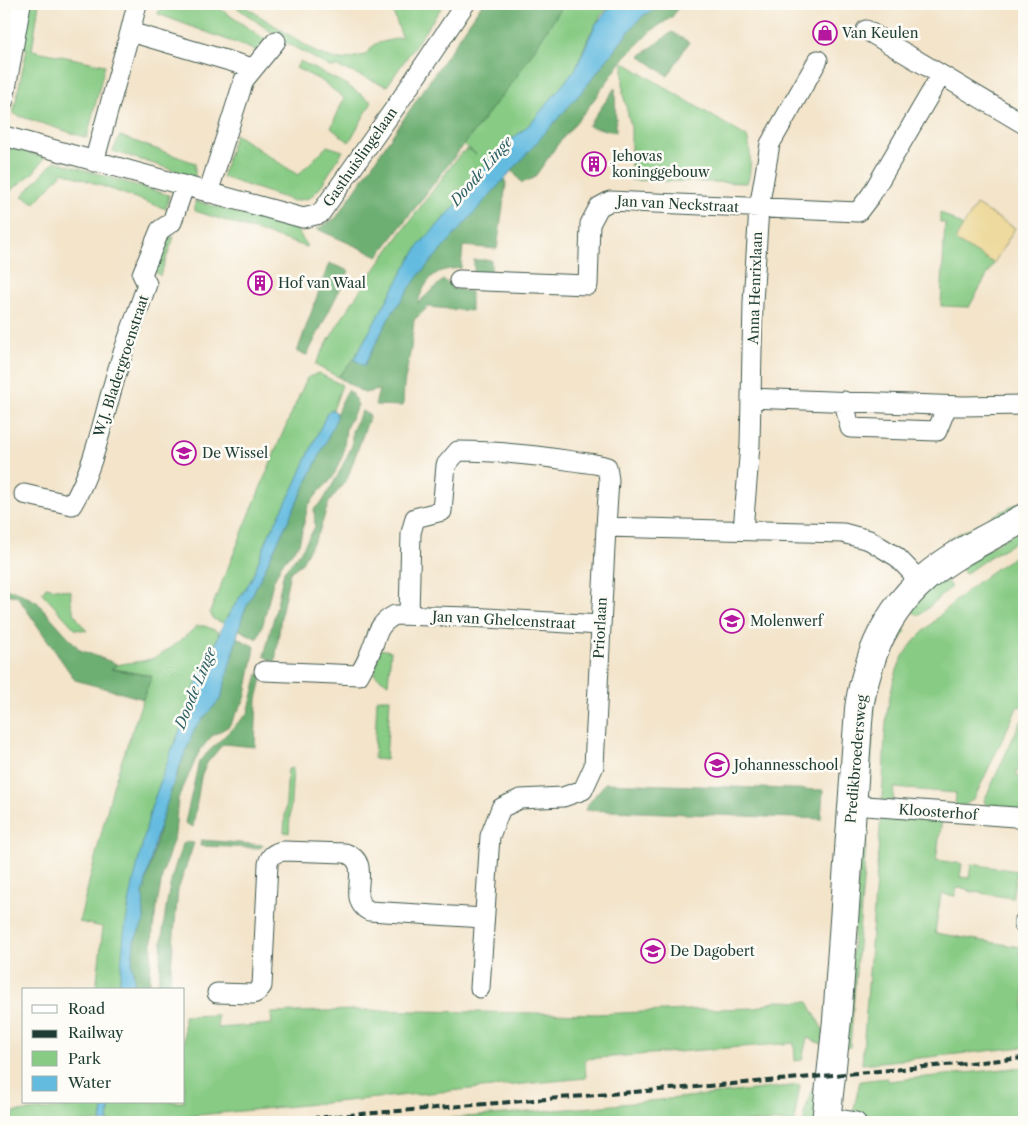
<svg xmlns="http://www.w3.org/2000/svg" width="1028" height="1126" font-family="'Libre Caslon Text',serif">
<rect width="100%" height="100%" fill="#fdfcf7"/>
<filter id="ink" filterUnits="userSpaceOnUse"><feTurbulence type="fractalNoise" baseFrequency=".02" numOctaves="2"/><feDisplacementMap in="SourceGraphic" scale="10" xChannelSelector="R" yChannelSelector="G"/><feConvolveMatrix kernelMatrix="1 2 1 2 8 2 1 2 1" color-interpolation-filters="sRGB"/></filter>
<filter id="wash" filterUnits="userSpaceOnUse"><feTurbulence type="fractalNoise" baseFrequency=".0096" numOctaves="4" result="noise"/><feDisplacementMap in="SourceGraphic" scale="20" xChannelSelector="R" yChannelSelector="G"/><feGaussianBlur stdDeviation="1.12" result="paint"/><feColorMatrix in="noise" values="0 0 0 0 0 0 0 0 0 0 0 0 0 0 0 0 0 1.4 0 .05"/><feComposite in="paint" operator="in"/></filter>
<g filter="url(#wash)">
<rect width="100%" height="100%" fill="#f3e4ca"/>
<path fill="#87cb84" stroke="#53845c" d="M29 4H39L32 50 105 65 87 138 13 114 27 49 20 48Z
M161 4H213L266 40 257 51 158 14Z
M232 4H241L319 54 341 60 365 55 375 44 402 37 394 15 401 4H444L387 86 338 67H330L285 42Z
M564 4H613L601 15 589 36 575 70 531 123 487 161 479 181 420 244 406 266 354 359 338 377 315 365C355 289 410 222 460 154L468 149 476 154 464 145 516 77Z
M300 61 345 84 372 102 349 142 331 128 344 98 322 81 296 68Z
M623 62 747 137C751 146 752 175 747 183L631 180V127L623 94Z
M235 134 298 175 327 146 343 151 319 189 310 198 294 201 222 177Z
M120 136 195 163V177L113 151Z
M4 145 45 158 32 174 4 196Z
M55 161 169 195 166 209 63 172 35 203 22 196Z
M195 201 297 229 307 247 195 211Z
M940 212 963 226 955 240 994 263 969 307 941 306 945 223 940 222Z
M166 237H174L160 276 154 271Z
M318 373 342 385 333 410 327 413 294 487 269 535 251 580 223 623 213 619 210 612 281 437 307 378Z
M1024 500V505L948 549 947 540Z
M1024 528V537L988 558 965 574 959 565Z
M1024 551V708L1018 706 975 797 966 805 955 806 956 793 894 788 893 802 882 801C885 756 882 707 899 665 905 649 919 636 932 623 960 595 990 570 1024 551Z
M942 575 951 587 920 615H917L907 608Z
M46 587 71 591C69 607 77 620 87 631L75 629 42 593Z
M897 624 906 631C900 640 893 648 888 657 871 693 873 736 871 775L864 774 868 711Z
M197 626H205L219 632 215 645 199 676 182 726 172 749 151 808 128 908 119 990H96L103 927 79 922 114 783 151 676 110 668C122 661 141 664 156 657 170 649 185 637 197 626Z
M380 649 391 651 388 684 374 674Z
M377 699H390L386 760 374 759Z
M1024 718V764L1020 763 1016 775 1024 779V813L988 808 984 801 1020 723Z
M293 768 289 833 284 832 288 769Z
M881 815 942 819 936 860 962 864 960 877 969 878 971 864 1017 871 1012 898 968 891V889L957 888 955 896 941 894 935 933 1020 947 1019 953 1024 954V1047L862 1064Z
M868 819 850 1047 844 1048 863 823Z
M777 1001 808 1002 823 1030 824 1045 807 1038 802 1060 795 1061 794 1043 585 1059 586 1078 126 1122H108L110 1102H184V1016L217 1015 218 1028 272 1024 271 1013 352 1010 598 1014 709 1009 755 1008Z
M1024 1067V1119L981 1122H906L853 1113 860 1081 887 1078 888 1081Z
M800 1085 794 1122H402L594 1107Z
M820 1085 814 1122H804V1114L813 1087Z
M79 1102H104L101 1122H4V1113L76 1107Z"/>
<path fill="#6daf72" stroke="#467653" d="M482 4H564L516 77 378 256 317 229 336 218Z
M662 4H681L672 17 651 31 625 57 587 109 558 144 534 178 522 183 511 169 585 88 634 25 643 16Z
M672 32 689 42 668 76 640 56Z
M615 88 616 132 588 126Z
M504 178 506 184 497 249 463 246 461 268C454 269 443 269 437 273 428 278 420 293 418 303L443 280 452 286 450 288 471 292V311L428 307 414 320 411 348 404 385 403 406 375 405 379 390 364 393 338 377 354 359 364 366 390 316 419 275Z
M474 260H491V274L474 273Z
M329 263 349 271 307 355 297 352Z
M348 390 352 393 358 405 346 428 343 455 332 479 318 493 308 506 299 544 281 565 273 582 263 624 257 639 238 629 243 614 326 442C333 424 338 407 348 390Z
M362 411 370 415 347 479 329 502 319 532 301 564 290 572 282 610 275 662 264 656 276 609 284 571 301 551 315 527 314 509 323 501 338 475 352 446V431Z
M4 589 14 590 37 602 80 650 117 664 111 669 152 676 143 699 75 680 17 596 4 594Z
M236 637 255 647 245 699 229 726 212 736 200 750 178 799 175 834 163 872 153 928 149 990H135L132 964 134 941 144 921 143 894 165 807 191 736 195 728 221 698Z
M258 674 263 675 257 699 255 747 223 744 207 763 201 777 193 827 185 823 199 761 248 713Z
M605 783 823 790 821 819 585 810C587 804 600 790 605 783Z
M201 840 264 845 260 848 200 846Z
M184 842 194 843 178 890 169 990H158C162 941 164 887 184 842Z"/>
<path fill="#eeda9e" stroke="#868c69" d="M976 205 1015 228 994 263 955 240Z"/>
<path fill="#63bbe0" stroke="#417c8a" d="M613 4H662L643 16 634 25 585 88 419 275 390 316 364 366 354 359 406 266 420 244 479 181 487 161 531 123 575 70 595 25Z
M330 410H333L336 412 337 417 326 442 243 614 221 698 195 728 175 778 155 841 143 894 144 921 134 941 132 964 135 990H119L124 934 132 888 151 808 172 749 182 726 199 676 215 645 224 622 251 580 269 535 294 487 327 413Z
M104 1102H110L108 1122H101Z"/>
</g>
<g filter="url(#ink)">
<g fill="none" stroke-linecap="round" stroke-linejoin="round">
<g stroke="#3f564a" stroke-width="21">
<path id="street" d="M866 30 1024 124
M130 32 137 4
M4 100 21 4
M4 136 281 212 303 218 320 214 399 102 465 4
M94 162 130 32 253 68
M208 193 244 80 276 41
M459 280 588 285 590 224 599 207 610 201 858 212 871 195 941 75
M752 398 963 406 1024 405
M844 401 850 428 937 431 947 406
M24 494 72 505C94 468 102 423 114 382 123 349 136 317 147 284L142 274 160 230 172 222 184 187
M743 530 750 445 753 302 759 208 770 144 818 60
M409 615 411 533 415 518 442 511 446 465 458 451C496 451 535 455 573 461 585 463 595 463 607 467L609 480 606 527
M264 671 359 675C363 668 367 661 370 653 378 635 376 625 395 615L470 617 600 625
M852 805 1015 817 1024 821
M1024 925V922
M480 988 490 836 501 808 520 799 563 797 583 790 594 766 606 527 843 533 869 540 897 557 920 581
M217 993 253 994 257 992 262 986 268 864C270 855 275 852 284 851L345 853C376 863 344 898 369 911L484 918
M827 1117 856 1122"/>
</g>
<g stroke="#3f564a" stroke-width="30">
<path id="secondary" d="M826 1122 837 1020 859 709C861 690 867 672 873 654 902 576 957 555 1024 518"/>
</g>
<use href="#street" stroke="#fff" stroke-width="19"/>
<use href="#secondary" stroke="#fff" stroke-width="28"/>
<path stroke="#1f3d34" stroke-width="4" stroke-dasharray="8 4" stroke-linecap="butt" d="M263 1122 745 1083 1024 1058"/>
</g>
</g>
<defs>
<g id="shop-ring" transform="scale(1.25)"><circle r="9.5" fill="#fdfcf7" stroke="#b5179e" stroke-width="1.5"/><path d="M-5-2.5h2.3a2.7 3.5 0 0 1 5.4 0H5L5.5 6h-11ZM-1.5-2.5h3a1.5 2.3 0 0 0-3 0Z" fill="#b5179e"/></g>
<g id="building-ring" transform="scale(1.25)"><circle r="9.5" fill="#fdfcf7" stroke="#b5179e" stroke-width="1.5"/><path d="M-4-6H4V6H1V3H-1V6H-4ZM-2.5-4.3h1.7v1.8h-1.7ZM.8-4.3h1.7v1.8H.8ZM-2.5-1h1.7V.8h-1.7ZM.8-1h1.7V.8H.8Z" fill="#b5179e"/></g>
<g id="school-ring" transform="scale(1.25)"><circle r="9.5" fill="#fdfcf7" stroke="#b5179e" stroke-width="1.5"/><path d="M0-5L7-2L0 1L-7-2ZM-4 1L0 2.5L4 1V4Q0 6-4 4Z" fill="#b5179e"/></g>
</defs>
<g fill-rule="evenodd">
<use href="#shop-ring" x="825" y="33"/>
<use href="#building-ring" x="594" y="164"/>
<use href="#building-ring" x="260" y="283"/>
<use href="#school-ring" x="184" y="453"/>
<use href="#school-ring" x="732" y="621"/>
<use href="#school-ring" x="717" y="765"/>
<use href="#school-ring" x="653" y="951"/>
</g>
<g text-anchor="middle" dominant-baseline="central" stroke-width="5" stroke-linejoin="round" paint-order="stroke">
<g font-size="14" fill="#1f3d34" stroke="#fdfcf7" text-anchor="start">
<text x="842" y="33">Van Keulen</text>
<text x="612" y="156">Jehovas<tspan x="612" dy="16">koninggebouw</tspan></text>
<text x="278" y="283">Hof van Waal</text>
<text x="202" y="453">De Wissel</text>
<text x="750" y="621">Molenwerf</text>
<text x="734" y="765">Johannesschool</text>
<text x="670" y="951">De Dagobert</text>
</g>
<g font-size="14" fill="#1f3d34" stroke="#fdfcf7">
<text transform="translate(360 157) rotate(-55)">Gasthuislingelaan</text>
<text transform="translate(678 204) rotate(3)">Jan van Neckstraat</text>
<text transform="translate(755 288) rotate(-88)">Anna Henrixlaan</text>
<text transform="translate(121 366) rotate(-72)">W.J. Bladergroenstraat</text>
<text transform="translate(504 620) rotate(3)">Jan van Ghelcenstraat</text>
<text transform="translate(600 628) rotate(-87)">Priorlaan</text>
<text transform="translate(856 759) rotate(-85)">Predikbroedersweg</text>
<text transform="translate(938 812) rotate(4)">Kloosterhof</text>
</g>
<g font-size="15" font-style="italic" fill="#336368" stroke="#fdfcf7">
<text transform="translate(481 171) rotate(-49)">Doode Linge</text>
<text transform="translate(195 688) rotate(-68)">Doode Linge</text>
</g>
</g>
<rect width="1028" height="1126" fill="none" stroke="#fdfcf7" stroke-width="20"/>
<rect x="22" y="988" width="162" height="115" fill="#fdfcf7" stroke="#a4b0a9"/>
<rect x="32" y="1005" width="25" height="8" fill="#ffffff" stroke="#a4b0a9"/>
<text x="68" y="1014" font-size="15" fill="#1f3d34">Road</text>
<rect x="32" y="1030" width="25" height="8" fill="#1f3d34" stroke="#a4b0a9"/>
<text x="68" y="1038" font-size="15" fill="#1f3d34">Railway</text>
<rect x="32" y="1051" width="25" height="15" fill="#87cb84" stroke="#a4b0a9"/>
<text x="68" y="1064" font-size="15" fill="#1f3d34">Park</text>
<rect x="32" y="1076" width="25" height="15" fill="#63bbe0" stroke="#a4b0a9"/>
<text x="68" y="1088" font-size="15" fill="#1f3d34">Water</text>
</svg>
